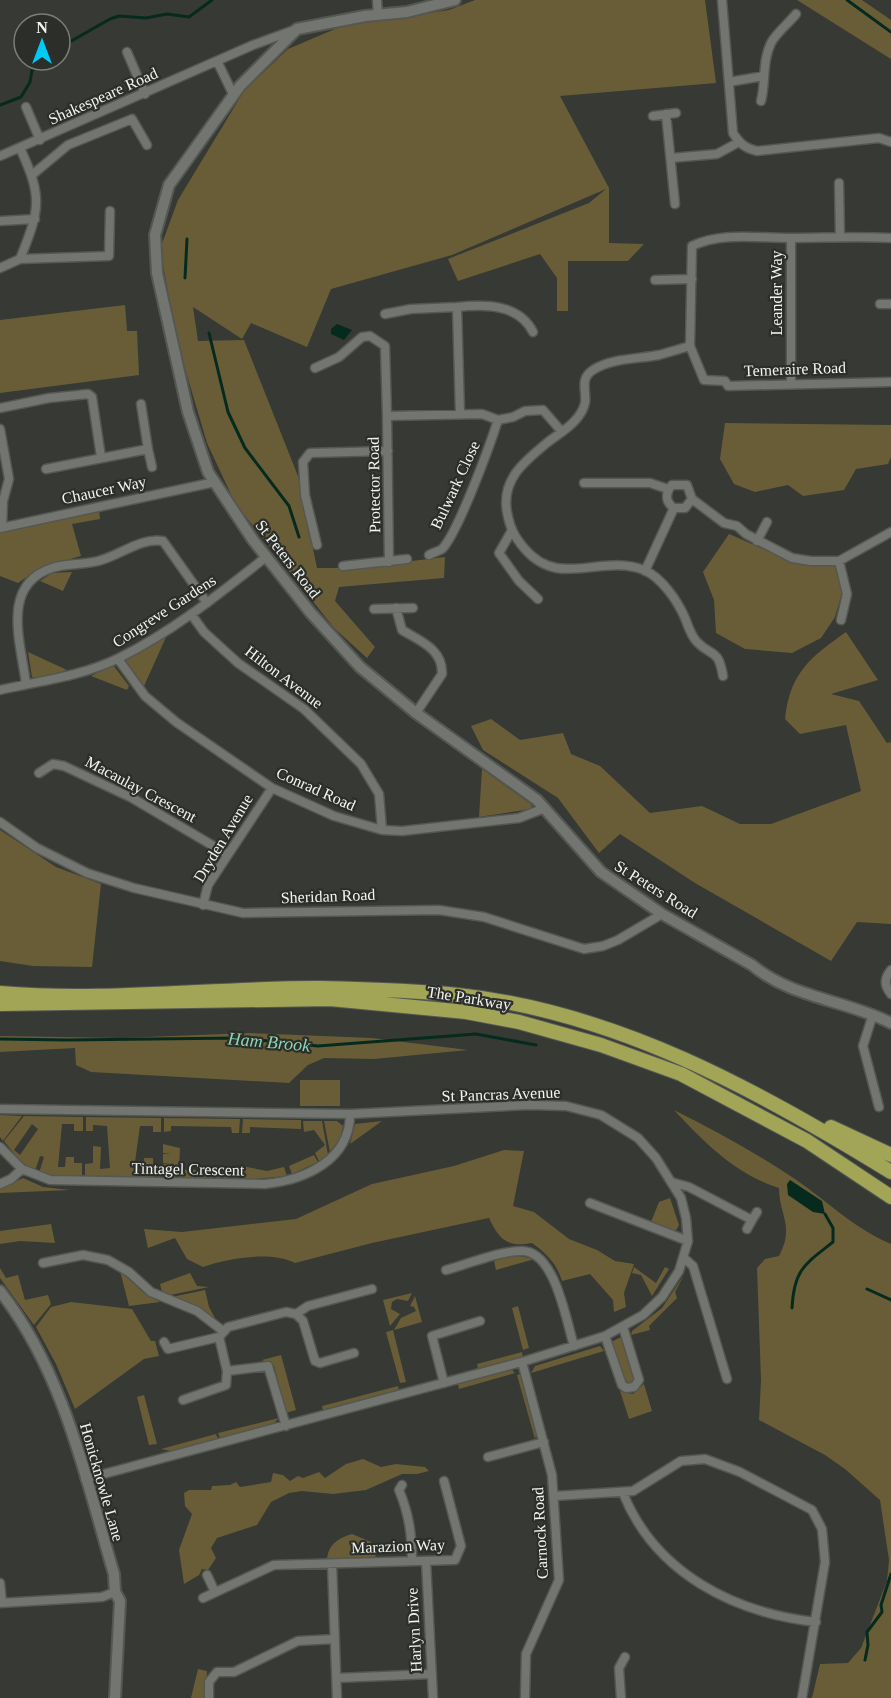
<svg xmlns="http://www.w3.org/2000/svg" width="891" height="1698" font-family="Georgia,serif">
<rect width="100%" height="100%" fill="#363934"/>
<path fill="#695d37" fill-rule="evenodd" d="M475 0H705L716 83 560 96 609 188V243L644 244 628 261H568V311H557V278L540 254 458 281 448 259 589 203 606 189 452 255 331 289 307 347 251 323 242 339 193 307 198 341 244 340 298 476 317 568H354L445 557 444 578 339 587 335 601 375 647 367 658 334 628 235 503 207 443 178 345 160 249 178 200 244 91 288 49 342 26 449 10Z
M797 0H862L891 20V59Z
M125 305 127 331H137L139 375 0 393V320Z
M725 423 891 425V457L888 464 856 469 844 490 803 496 788 485 755 492 734 484 720 459Z
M99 510 100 519 72 524 81 556 41 567 18 583 0 576V532Z
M729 534 789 560 835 566 842 593 835 617 821 638 792 653 745 649 716 633 714 600 703 572Z
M72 572 63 591 40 581 52 573Z
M846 632 878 680 831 694 859 701 887 743 891 742V924L857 922 831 961 695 883 620 834 599 853 558 798 483 750 471 726 491 719 520 740 563 733 571 754 600 766 650 813 702 806 740 824H771L861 791 846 725 800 734 785 719C790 672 811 657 846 632Z
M167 635 144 686 126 661 127 658Z
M28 652 67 670 39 679 32 677Z
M113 665 129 686 127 690 91 676Z
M482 769 532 805 531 809 479 817Z
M0 830 56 867 101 884 92 967 33 966 0 961Z
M250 1033 372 1038 468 1050 374 1059 324 1058 308 1065 289 1083 91 1072 76 1065 75 1048 0 1052V1036L121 1038Z
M300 1080H340V1106H300Z
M674 1110C716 1131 756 1153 795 1179 827 1201 855 1229 891 1244V1698H812L820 1664 848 1663 861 1648 887 1581 889 1560 880 1500 845 1469 825 1455 759 1420 761 1380 757 1268 765 1259 779 1256C795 1226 779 1215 779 1188 735 1174 705 1143 674 1110Z
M0 1115 22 1116 3 1141 0 1137Z
M24 1116 83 1117V1131H74V1124H62L58 1167H65L66 1157H74V1163H82V1176H50L39 1173 44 1157 40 1156 35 1171 20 1161 4 1141ZM32 1124 38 1129 20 1155 14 1150Z
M86 1117 161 1118V1132H153V1126H140L134 1169 145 1170 144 1158H153V1164L161 1165V1178L85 1177V1164L93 1163V1146L101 1147 100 1169 110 1168 107 1126 93 1125V1131H86Z
M164 1118 240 1119 239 1133H232L231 1127 171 1126V1131L164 1132Z
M243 1119 301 1120V1129L250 1127V1133H242Z
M303 1121H322L328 1155 319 1161 315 1153 325 1145 314 1130 304 1132Z
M324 1121H337L343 1126 340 1139 330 1152Z
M382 1121 350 1144 355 1124Z
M163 1144 180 1148 179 1170H231V1166H239V1180L163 1178V1164H171L163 1163V1154H171L163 1153Z
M504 1150 524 1151 513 1206 534 1212 569 1239 597 1250 615 1261 634 1264 624 1293 626 1307 614 1312 613 1300 590 1274 562 1281C557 1264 546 1253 532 1243 507 1248 499 1239 489 1218L372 1243 295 1263C270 1251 229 1258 203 1267L187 1259 175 1238 148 1248 144 1229 182 1232 296 1219 372 1184 454 1166Z
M314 1155 318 1162 292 1174 289 1166Z
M242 1166 267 1171 284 1167 287 1176 242 1180Z
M23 1178 43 1187 70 1190 0 1193V1189Z
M670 1198 679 1225 675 1232 651 1222 659 1202Z
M51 1224 55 1243 20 1241 0 1244V1231Z
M513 1255 535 1259 496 1270 494 1261Z
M676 1258 652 1296 641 1275 632 1273 634 1267 656 1283 665 1267 669 1269Z
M0 1268 6 1278 18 1275 25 1300 48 1295 51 1304 34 1325 0 1278Z
M120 1271 144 1293 160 1302 129 1306Z
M190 1273 197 1286 209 1287 170 1295 162 1292 160 1284Z
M684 1275 675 1292 677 1298 649 1326 650 1330 631 1335 632 1331 662 1308Z
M205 1290 209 1307 215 1318 194 1305 172 1297Z
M412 1293 408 1301 397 1299 392 1302 391 1309 400 1314 390 1326 383 1300Z
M415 1296 422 1322 394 1330 401 1318 416 1311 414 1307 410 1306Z
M71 1302 132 1309 151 1341H155L159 1356 144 1359 75 1409 56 1364 36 1327 51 1307Z
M518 1306 529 1348 523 1350 512 1308Z
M393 1330 406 1382 400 1383 386 1332Z
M621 1337 634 1379 631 1383 624 1381 611 1342Z
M600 1346 604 1351 531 1373 535 1366Z
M522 1352 523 1357 478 1369 477 1364Z
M281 1355 296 1410 286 1413 274 1366 262 1360Z
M512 1370 515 1373 459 1389 458 1384Z
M521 1374 537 1432 535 1439 517 1375Z
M644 1384 652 1411 629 1419 620 1391 633 1394Z
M398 1386 399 1390 323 1410 322 1406Z
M144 1395 157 1444 149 1445 137 1397Z
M279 1418 274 1423 220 1438 218 1433Z
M216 1434 218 1439 171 1451 161 1449Z
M363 1459 381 1467 396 1464 425 1467 429 1471 417 1474H402L366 1490 333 1494 302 1491 289 1493 271 1502 257 1525 217 1538 211 1548 216 1558 208 1570 202 1569 199 1575 184 1584 179 1550 192 1514 185 1506 184 1493 189 1490H211L212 1486 230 1485 236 1482 240 1487 271 1482 273 1473 283 1475 290 1481 298 1476 303 1478 319 1472 325 1478 346 1464Z
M352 1534 371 1542 376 1557 327 1560C328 1544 339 1538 352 1534Z
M198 1669 207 1671 205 1698H191Z"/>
<path fill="#062b1e" d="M337 324 352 330 344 340 331 334V329Z
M790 1180 822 1201 825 1214 813 1212 788 1195 787 1184Z"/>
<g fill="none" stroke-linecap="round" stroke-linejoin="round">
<path stroke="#062b1e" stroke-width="3" d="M847 0 891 32
M60 56 66 44 110 19 119 16 146 18 167 14 189 17 212 0
M0 105 21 97 30 82 32 70 51 60
M185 278 187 239
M209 333 228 412 245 448 289 506 299 537
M0 1039 67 1040 238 1038 318 1046 476 1034 536 1045
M867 1289 891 1300
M792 1308C794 1269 805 1264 833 1242V1228L825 1214
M865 1660 868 1645 867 1632 882 1612 881 1605 891 1574"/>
<g stroke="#555753" stroke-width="11">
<path id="minor" d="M377 0 378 15
M722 0 733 133C740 144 745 148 757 151L879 138 891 142
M127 52 145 94
M217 61 233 94
M729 82 764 76
M761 101C766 82 762 61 771 43 776 33 789 23 796 14
M26 107 40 140
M666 114 675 204
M653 116 676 113
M20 148C43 198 40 209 20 259
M0 156 253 45 297 29
M671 158 717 154 739 142
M32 175 68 145 132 119 147 145
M839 183 840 236
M0 221 35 219
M791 238V384
M891 238C857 236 823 238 788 238 756 238 721 232 692 246L690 346 704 380 725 381 728 386 891 382
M0 268 20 259 109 256 110 211
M655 280 692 279
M880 304H891
M385 314 411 309 457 307
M690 346C680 349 669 352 659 355 638 359 611 358 593 370 579 379 587 391 585 403 581 421 561 432 548 442 525 461 501 479 507 512 510 528 514 536 524 548 559 590 601 553 644 570 662 578 677 600 685 618 688 626 691 636 697 642 713 658 718 648 723 676
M315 368 339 357 362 337 370 336 385 346 387 416
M141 404 148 449
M0 408 49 398 88 394 92 397 101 457
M460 414 457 307C485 304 519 304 533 332
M0 429 9 479 3 501 2 527
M46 469 148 449 152 467
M584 483H650L668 489
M692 499 685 508H674C665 502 665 493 672 485H687L692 499 724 523 737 526 746 534 792 558 811 561H839L891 532
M0 528 215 482
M511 532 499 553 519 581 538 599
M757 541 767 522
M317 545 305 495 303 462 310 453 388 451
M429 555C432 553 439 551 442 549 458 533 490 445 498 420
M839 561 847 594 841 620
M389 562 387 416 482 414 498 420 513 417 525 411 543 410 562 432
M343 566 407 559
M645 571 674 508
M396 608 402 630C420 641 443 649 442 674L416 713
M374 609 413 608
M191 614 204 632 238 663 304 709 361 764 379 794 382 830
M118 659 145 696 176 722 272 788 334 816 382 830 402 831 519 818 545 808
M26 684C21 643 0 585 52 568 67 563 83 565 98 561 119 556 141 537 163 541L207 603
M0 690C39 681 83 676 119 658 172 632 219 594 266 557
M39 773 53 764 64 766 132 798 227 854
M0 822 37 848 87 873 134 888 243 913 439 910 484 917 584 949 603 946 618 940 662 914
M203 905 208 885 272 788
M891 970C884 979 884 985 891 994
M873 1014 863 1046 879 1107
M0 1109 350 1114 529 1105 566 1106 601 1115 638 1138 656 1158 681 1198 686 1218 688 1241 679 1271 662 1297 643 1315 605 1336 525 1361 85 1479
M0 1147 22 1169 50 1180 265 1184C305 1180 350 1160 350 1114
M671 1182 689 1187 752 1220 757 1212
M0 1184 11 1179 22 1169
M590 1203 688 1241
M747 1229 752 1220
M684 1258 693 1266 696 1276 727 1379
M43 1263 83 1255 108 1260 129 1272 151 1292 197 1311 223 1331
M446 1270C469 1264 498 1251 522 1251 555 1251 566 1320 574 1346
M296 1314 303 1321 315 1361 320 1363 354 1353
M605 1336 622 1385 626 1388 634 1387 639 1380 623 1327
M164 1342 168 1349 219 1337
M522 1362 552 1475 559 1580 526 1654 525 1698
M227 1371 268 1366 286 1426
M444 1383 432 1336 480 1321
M183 1400 226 1385 227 1371 219 1337 228 1327 286 1312 296 1314 308 1306 372 1289
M488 1457 544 1442
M402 1485 399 1490C409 1514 412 1535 412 1561
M623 1493C655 1573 734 1613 816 1622
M555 1496 633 1491 681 1461 705 1459 740 1472 812 1510 822 1529 825 1562 802 1698
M426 1561 433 1698
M332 1564 337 1698
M207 1575 215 1592
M0 1583 2 1603
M203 1598 274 1565 455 1560 461 1546 444 1481
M0 1603 102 1597 115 1592
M337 1678 432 1674
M209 1698V1682L217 1672H234L298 1641 335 1639
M621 1698 619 1668 625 1657"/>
</g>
<g stroke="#555753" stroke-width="14">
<path id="tertiary" d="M455 0 407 12 365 16 297 29 240 86 169 185 155 235 157 273 188 412 208 472 253 540 310 612 360 667 416 713 537 800 601 872 662 914 752 965C791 998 846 1000 891 1023
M0 1291C64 1373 85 1476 114 1574L115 1592 120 1601 115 1698"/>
</g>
<g stroke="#555753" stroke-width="16">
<path id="trunk" d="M0 993C105 1002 212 988 318 988 364 989 412 990 458 995 616 1012 758 1090 891 1172
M0 1004 330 999 466 1012 519 1022 601 1045 681 1074 807 1141 891 1197
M831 1127 891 1155"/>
</g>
<use href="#minor" stroke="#737670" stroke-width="8"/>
<use href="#tertiary" stroke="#737670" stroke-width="10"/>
<use href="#trunk" stroke="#a2a556" stroke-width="14"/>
</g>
<g text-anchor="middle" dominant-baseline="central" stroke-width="4.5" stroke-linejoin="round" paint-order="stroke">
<g font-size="16" fill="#f2f4f1" stroke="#2c2e2a">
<text transform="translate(103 96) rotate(-24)">Shakespeare Road</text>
<text transform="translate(776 293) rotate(-90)">Leander Way</text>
<text transform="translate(795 369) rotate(-2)">Temeraire Road</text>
<text transform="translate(374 485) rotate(-91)">Protector Road</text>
<text transform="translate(455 485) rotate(-65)">Bulwark Close</text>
<text transform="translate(104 490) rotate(-12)">Chaucer Way</text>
<text transform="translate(288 559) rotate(52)">St Peters Road</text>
<text transform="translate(164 611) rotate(-33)">Congreve Gardens</text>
<text transform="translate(284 677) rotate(37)">Hilton Avenue</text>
<text transform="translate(141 789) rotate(28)">Macaulay Crescent</text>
<text transform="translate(316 789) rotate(24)">Conrad Road</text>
<text transform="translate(223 838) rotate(-59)">Dryden Avenue</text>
<text transform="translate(656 889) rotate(32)">St Peters Road</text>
<text transform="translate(328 896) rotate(-2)">Sheridan Road</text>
<text transform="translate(469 998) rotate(9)">The Parkway</text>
<text transform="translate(501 1094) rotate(-2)">St Pancras Avenue</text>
<text transform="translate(188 1169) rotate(1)">Tintagel Crescent</text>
<text transform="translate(102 1482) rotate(74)">Honicknowle Lane</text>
<text transform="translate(540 1533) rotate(-93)">Carnock Road</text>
<text transform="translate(398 1546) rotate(-2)">Marazion Way</text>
<text transform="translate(414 1630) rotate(-93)">Harlyn Drive</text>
</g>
<g font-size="18" font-style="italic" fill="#89d6b6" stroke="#2c2e2a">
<text transform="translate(269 1042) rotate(5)">Ham Brook</text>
</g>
</g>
<g transform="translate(42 42)"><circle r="28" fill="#2c2e2a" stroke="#7b7d7a" stroke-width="1.5"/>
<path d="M0-4.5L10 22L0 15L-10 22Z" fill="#00cbf8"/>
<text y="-9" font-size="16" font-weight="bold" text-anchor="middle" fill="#f2f4f1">N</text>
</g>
</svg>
